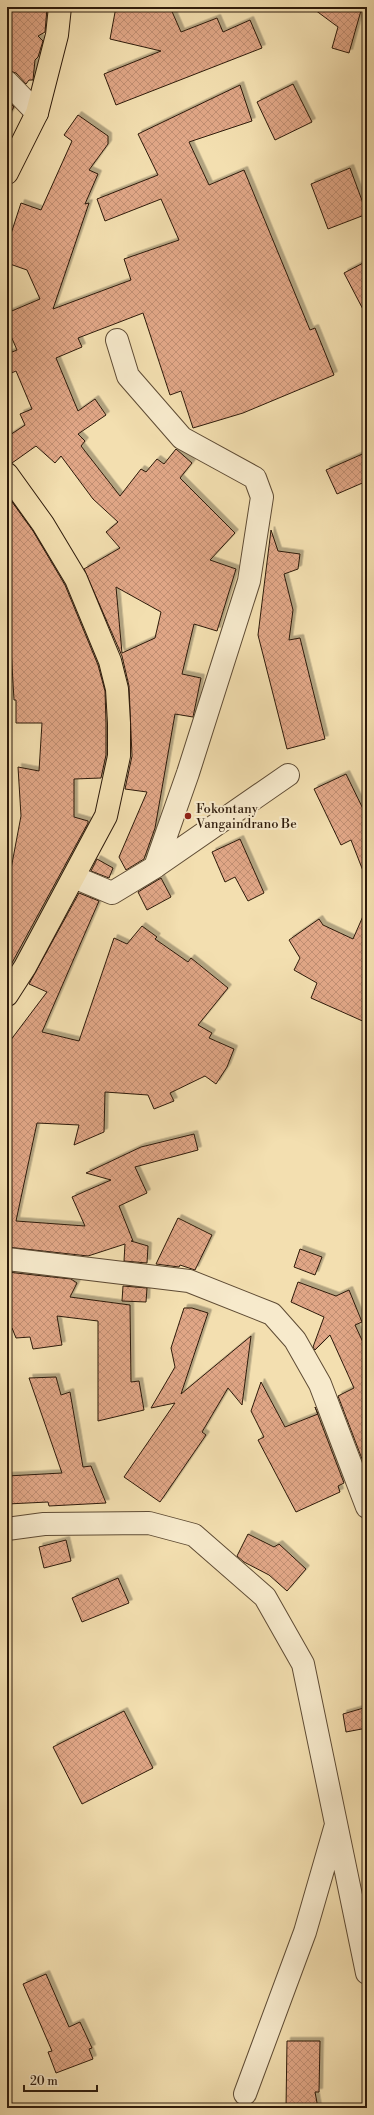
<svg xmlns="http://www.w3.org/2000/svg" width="374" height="2115" font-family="'Libre Bodoni',serif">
<defs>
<pattern id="building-cross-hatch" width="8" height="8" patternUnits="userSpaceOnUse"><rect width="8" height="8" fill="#e0a686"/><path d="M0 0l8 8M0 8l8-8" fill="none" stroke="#c08e72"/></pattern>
<filter id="shadow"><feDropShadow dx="3.5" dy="-3.5" stdDeviation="0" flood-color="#0004"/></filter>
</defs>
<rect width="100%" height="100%" fill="#f3dfb0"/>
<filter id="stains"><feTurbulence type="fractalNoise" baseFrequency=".005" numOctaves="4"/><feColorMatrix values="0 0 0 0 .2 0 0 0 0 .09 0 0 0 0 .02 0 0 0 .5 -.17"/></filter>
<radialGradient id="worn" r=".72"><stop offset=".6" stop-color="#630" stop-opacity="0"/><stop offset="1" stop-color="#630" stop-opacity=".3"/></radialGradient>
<path fill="url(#building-cross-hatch)" stroke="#2d1a0b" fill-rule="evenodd" filter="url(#shadow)" d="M7 7 47 8 45 32 38 36 43 41 38 57 35 60 33 80H29L26 84 16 73 7 70Z
M116 7H170L181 32 217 18 223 32 250 20 262 48 116 105 104 74 161 51 110 39Z
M311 7H362L349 53 332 48 338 27Z
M293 84 312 122 275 140 257 102Z
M240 85 252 121 189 142 209 185 244 170 310 330 315 328 334 375 243 413 193 428 181 391 170 395 143 313 78 338 82 347 56 358 78 411 95 399 106 415 78 434 85 441 81 446 120 496 141 469 146 472 157 459 164 464 176 449 192 463 180 478 235 533 210 560 236 569 217 631 194 624 182 674 201 678 193 717 175 714 155 828 144 859 126 870 119 857 147 792 125 789 132 756 129 686 122 656 84 569 120 548 106 532 118 522 93 499 61 456 55 463 36 446 12 463 7 462V437L25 425 20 414 32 409 16 371 7 375V354L17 350 7 327V313L40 299 27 270 7 263V246L21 203 41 210 72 141 64 135 78 115 108 136V144L89 170 98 174 85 204 89 203 53 309 131 280 124 259 179 240 161 199 105 221 97 199 158 175 138 134ZM116 587 161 612 155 638 122 653Z
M7 100 14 107 7 118Z
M350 168 367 214 328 229 311 184Z
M367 261V317L344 273Z
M367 452V481L337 494 326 470Z
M7 495 33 531 65 585 98 665 105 691 106 723V755L101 778 74 779V817L88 821V823L7 972V866L11 869 21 816 18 767 39 771 42 723H16V700H14L10 631 7 633Z
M271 530 278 551 300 554 298 569 284 574 293 610 289 640 300 638 325 739 287 749 258 635Z
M346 774 367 817V876H365L351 840 341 845 314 789Z
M240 839 264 893 248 901 235 877 225 882 212 852Z
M97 859 113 868 109 878 91 871Z
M161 878 171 897 147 910 138 892Z
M79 893 99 901 42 1032 79 1041 114 938 127 944 142 926 157 937 155 939 188 962 191 958 228 988 198 1025 212 1033 209 1038 234 1049 227 1067 216 1084 205 1076 170 1093 174 1101 154 1109 148 1095 105 1092 104 1132 74 1145 79 1125 37 1123 16 1221 85 1226 72 1197 111 1180 86 1173 141 1147 194 1134 198 1150 135 1167 147 1193 119 1206 133 1241H131L148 1246 147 1263 124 1261 125 1244 88 1256 7 1247V1045L47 992 29 984Z
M367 907V1023L311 998 317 983 294 970 300 958 289 940 319 919 323 925 353 939Z
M178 1218 212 1235 195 1270 180 1265 179 1267 156 1264Z
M300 1249 322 1257 315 1275 294 1267Z
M7 1272 71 1279 77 1283 70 1297 130 1305 131 1382 139 1381 144 1410 98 1421V1321L57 1316 62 1345 33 1349 30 1337 16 1338 12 1328H10L7 1304Z
M298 1282 336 1296 349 1290 362 1322 355 1325 367 1351V1472L338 1396 354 1388 330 1335 315 1350 313 1347 324 1317 291 1302Z
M123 1286 147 1288 146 1302 122 1301Z
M184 1308H192L208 1313 181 1394 251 1336 242 1405 228 1388 202 1432 206 1435 160 1502 124 1477 175 1403 151 1408 175 1367 171 1348Z
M56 1377 61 1395 70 1392 83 1467 91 1466 106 1503 49 1506 48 1502 7 1504V1476L62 1473 29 1378Z
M261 1382 285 1427 318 1414 315 1407 344 1483 338 1486 340 1492 296 1512 258 1440 264 1437 251 1411Z
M248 1534 274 1547 279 1544 306 1569 287 1591 269 1575 244 1562 237 1556Z
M66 1540 71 1561 44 1568 39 1547Z
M118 1578 129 1603 82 1622 72 1598Z
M367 1707V1728L346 1732 343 1714Z
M124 1711 153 1768 82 1804 53 1747Z
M46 1974 69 2027 80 2022 92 2048 89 2049 93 2059 56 2073 48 2052 52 2051 23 1984Z
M287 2041H320L319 2092H315L318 2108H286Z"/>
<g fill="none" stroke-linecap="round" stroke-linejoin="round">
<g stroke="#5e4b34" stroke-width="24">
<path id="minor" d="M7 82 37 113
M117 340 128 376 182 438 255 478 262 497 249 581 188 773 155 867
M74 877 112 893 155 867 288 775
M7 1259 189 1281 272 1314 295 1340 320 1384 367 1507
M7 1529 44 1524 149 1523 194 1535 265 1597 303 1664 367 1973
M245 2094 305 1932 335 1828"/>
</g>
<g stroke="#2d1a0b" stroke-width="24">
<path id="major" d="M7 173 37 113 57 35 60 7
M7 474 43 524 76 579 110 661 117 689 119 723V756L106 816 25 967 7 995"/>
</g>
<use href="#minor" stroke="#f7eacc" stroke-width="22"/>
<use href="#major" stroke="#f3dfb0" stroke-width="22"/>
</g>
<circle fill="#8f2418" stroke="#f7eacc" stroke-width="1.5" cx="188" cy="816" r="4"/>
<g text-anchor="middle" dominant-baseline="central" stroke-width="4" stroke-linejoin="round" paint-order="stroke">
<g font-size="13" fill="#2d1a0b" stroke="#f7eacc" text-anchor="start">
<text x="196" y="809">Fokontany<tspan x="196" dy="15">Vangaindrano Be</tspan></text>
</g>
</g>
<rect width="374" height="2115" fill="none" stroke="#f3dfb0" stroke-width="24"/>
<rect x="8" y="8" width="358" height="2099" fill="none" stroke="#2d1a0b" stroke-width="2"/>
<rect x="12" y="12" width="350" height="2091" fill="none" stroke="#2d1a0b"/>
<path d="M24 2085v6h73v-6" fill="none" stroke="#2d1a0b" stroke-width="2"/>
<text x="30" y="2085" font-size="12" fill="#2d1a0b" stroke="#f7eacc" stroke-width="3" paint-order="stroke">20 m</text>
<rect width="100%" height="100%" filter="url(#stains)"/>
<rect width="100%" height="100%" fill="url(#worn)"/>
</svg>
